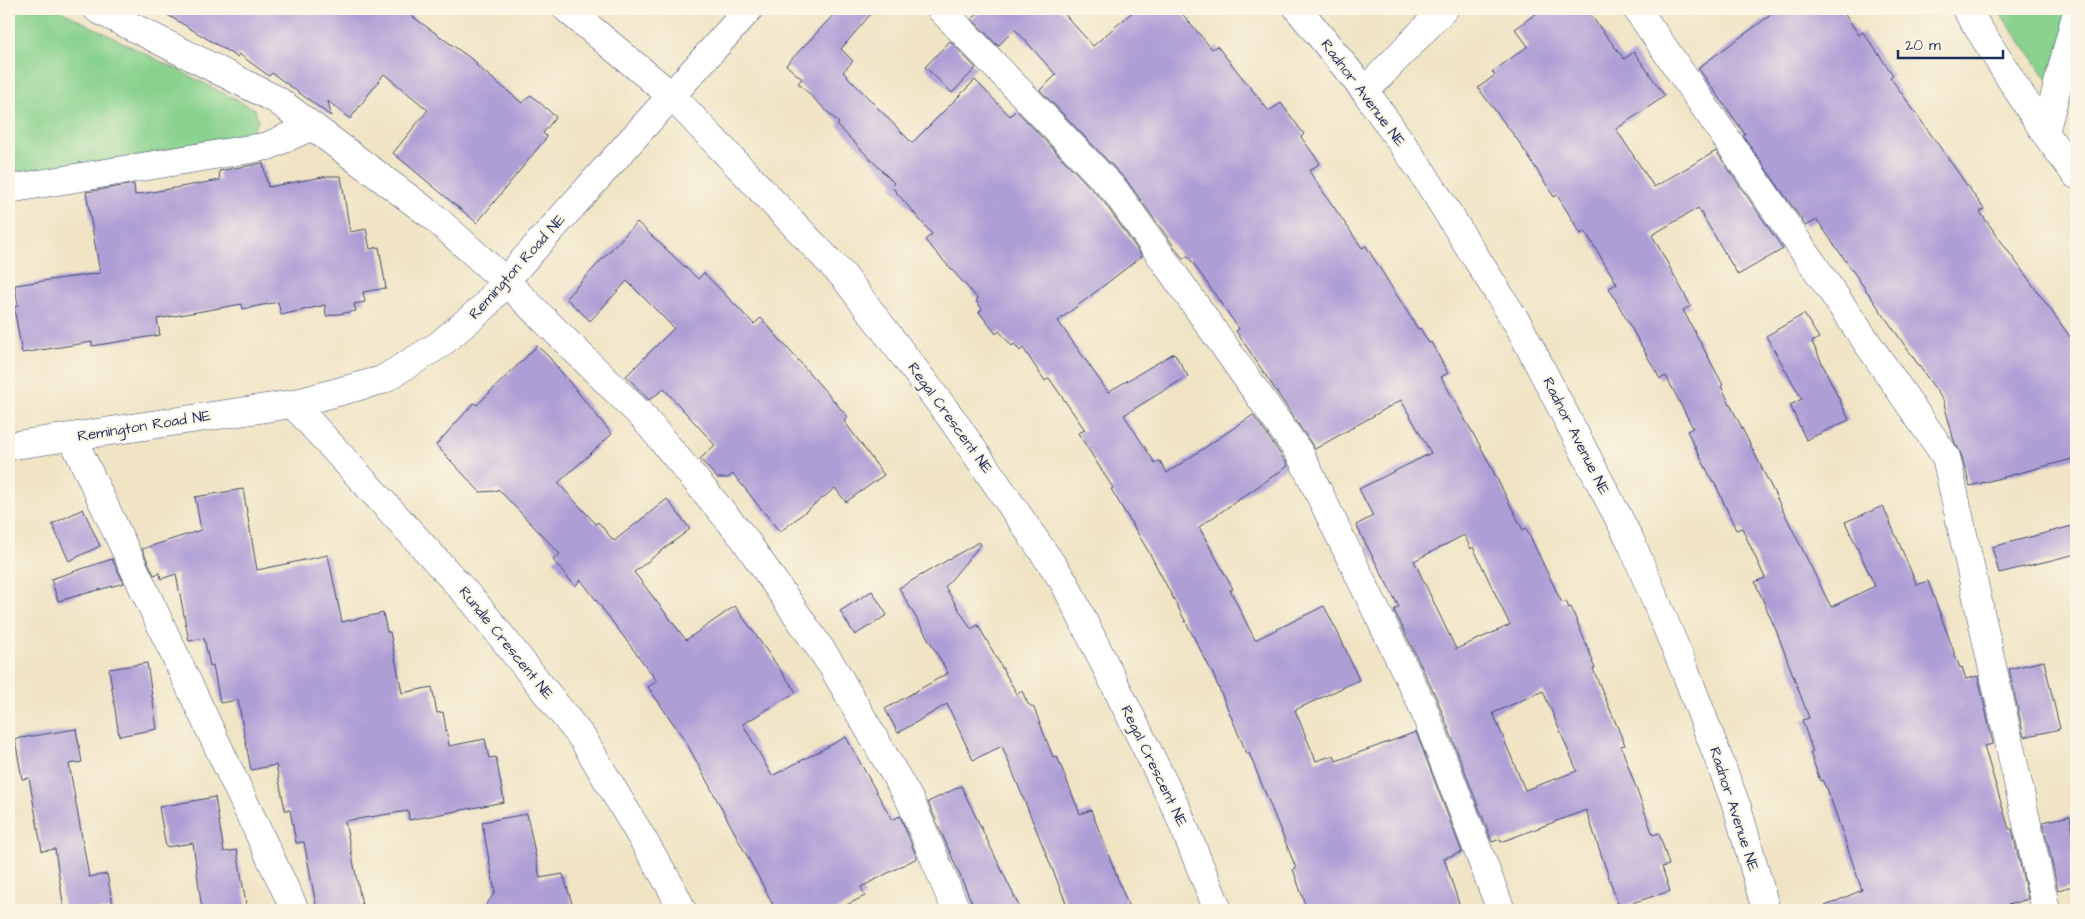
<svg xmlns="http://www.w3.org/2000/svg" width="2085" height="919" font-family="'Architects Daughter',sans-serif">
<rect width="100%" height="100%" fill="#fcf5e5"/>
<filter id="ink" filterUnits="userSpaceOnUse"><feTurbulence type="fractalNoise" baseFrequency=".02" numOctaves="2"/><feDisplacementMap in="SourceGraphic" scale="10" xChannelSelector="R" yChannelSelector="G"/><feConvolveMatrix kernelMatrix="1 2 1 2 8 2 1 2 1" color-interpolation-filters="sRGB"/></filter>
<filter id="wash" filterUnits="userSpaceOnUse"><feTurbulence type="fractalNoise" baseFrequency=".0096" numOctaves="4" result="noise"/><feDisplacementMap in="SourceGraphic" scale="20" xChannelSelector="R" yChannelSelector="G"/><feGaussianBlur stdDeviation="1.12" result="paint"/><feColorMatrix in="noise" values="0 0 0 0 0 0 0 0 0 0 0 0 0 0 0 0 0 1.4 0 .05"/><feComposite in="paint" operator="in"/></filter>
<g filter="url(#wash)">
<rect width="100%" height="100%" fill="#f0e4c5"/>
<path fill="#89d28e" stroke="#528076" d="M9 9H57L255 109 258 121 251 132 138 156 9 176Z
M1997 9H2071L2052 85Z"/>
<g id="blocks">
<path fill="#ae9ed6" fill-rule="evenodd" d="M158 9H402L477 63 476 65 522 103 531 95 556 117 543 133 547 137 477 223 393 153 428 110 384 74 350 119 328 101 331 116 272 73 269 76 239 54 237 57Z
M839 9H875L841 49 853 61 843 72 912 143 975 80 1010 116 1016 110 1104 202 1142 256 1058 321 1108 392 1174 353 1188 376 1124 415 1155 463 1160 461 1167 473 1253 415 1286 462 1288 466 1199 527 1233 589 1230 590 1255 640 1324 606 1340 637 1359 680 1295 710 1316 761 1334 755 1336 761 1416 732 1462 852 1444 858 1461 910H1307L1293 869 1296 868 1249 753 1247 754 1212 672 1150 554 1111 489 1113 488 1078 433 1085 430 1049 378 1045 381 1023 348 1020 351 1014 344 1012 346 999 331 996 334 979 312 982 309 976 301 978 299 925 240 932 234 891 186 894 183 837 125 839 123 798 83 802 79 786 65Z
M983 9H1060L1093 46 1136 9H1178L1212 49 1217 46 1269 111 1281 103 1304 134 1301 137 1320 163 1309 171 1362 248 1366 246 1418 329 1420 328 1429 343 1431 342 1448 373 1441 377 1484 453 1523 530 1526 528 1562 603 1566 601 1569 608 1571 607 1593 661 1592 662 1595 668 1593 669 1625 745 1621 746 1653 835 1659 833 1669 865 1662 867 1670 891 1619 907 1586 810 1501 842 1500 839 1492 842 1437 699 1394 610 1399 607 1356 525 1373 516 1359 489 1431 453 1401 400 1315 449 1236 331 1239 329 1188 256 1183 259 1127 181 1040 90 1056 75 1015 29 998 46 972 19ZM1464 535 1471 549 1473 547 1510 625 1456 649 1414 561ZM1543 691 1577 771 1525 790 1493 713Z
M1542 9H1586L1624 59 1634 52 1665 96 1616 129 1654 187 1716 151 1783 249 1738 275 1698 208 1652 235 1691 306 1683 310 1723 385 1721 386 1831 607 1875 586 1845 522 1883 506 1917 585 1928 581 1960 668 1962 667 1966 679 1978 676 1993 744 1984 746 2009 829H2012L2028 899 1991 910H1816L1862 890 1827 788H1826L1822 780 1820 781 1810 752H1813L1802 720 1809 718 1778 635 1755 582 1765 578 1742 528 1736 530 1714 481 1713 482 1687 431 1693 428 1666 376 1660 379 1609 288 1617 284 1585 231 1581 234 1557 195 1554 197 1519 142 1478 88 1495 75 1492 72 1528 46 1515 29Z
M1779 9H1841L1859 35 1863 32 1893 75 1890 77 1984 209 1980 212 2076 345V458L1970 486 1961 454 1954 441 1943 400 1817 220 1806 226 1743 136 1745 134 1698 68Z
M950 41 976 68 952 93 925 67Z
M263 163 268 187 328 176H341L350 232 366 229 370 249 379 247 386 288 363 292 365 302 354 304 356 311 326 316 325 305 281 315 278 302 243 309 242 304 157 319 160 335 92 346V342L22 353 14 307 18 306 15 285 100 273 86 192 134 184 135 195 220 180 219 171Z
M637 222 698 279 704 273 754 324 761 318 848 417 844 421 884 475 846 502 835 488 780 532 733 474 728 478H717L700 459 715 445 664 389 649 400 626 376 674 328 627 281 590 321 566 298Z
M1804 314 1819 338 1812 342 1849 420 1806 440 1790 405 1802 399 1766 336Z
M537 346 549 357 612 434 558 483 596 524 598 522 614 541 667 499 690 529 634 572 686 640 735 606 796 692 743 724 772 776 846 737 892 820 900 816 917 858 861 887 865 896 836 910H776L686 742 648 687 657 681 581 580 575 586 553 560 560 554 498 489 496 491 480 492 436 445 474 403 477 405Z
M243 489 257 570 328 555 342 622 383 613 387 632H390L402 693 432 687 437 713 443 712 449 746 485 739 489 758 496 757 504 802 409 820 408 811 345 821 363 910H317L304 842 296 843 290 810H285L276 765 251 770 238 700 220 703 213 665 210 666 204 638 189 641 176 574 161 579 160 573 154 575 142 549 201 530 195 497Z
M83 509 100 546 69 561 52 524Z
M2076 525V554L1999 573 1992 547Z
M979 542 981 544 945 587 971 629 978 625 1017 694 1022 691 1028 704 1034 708 1053 757 1057 756 1080 814 1091 810 1130 910H1069L1002 746 973 760 947 704 898 733 885 709 948 673 899 588Z
M112 559 124 583 58 601 51 579Z
M872 591 887 615 855 635 840 611Z
M2044 661 2060 729 2024 737 2009 669Z
M147 663 157 729 119 736 109 669Z
M76 729 82 762 69 764 89 877 107 874 114 910H64L55 849 42 851 29 778 22 779 15 739Z
M961 786 1021 910H975L928 802Z
M215 797 224 852 237 850 247 910H202L193 843 166 847 159 807Z
M527 814 540 878 563 874 574 910H483L495 892 482 822Z
M2070 816 2076 850V885L2058 890 2043 822Z"/>
</g>
</g>
<g filter="url(#ink)">
<use href="#blocks" fill-opacity="0" stroke="#3b4a6d" stroke-width="1"/>
<g fill="none" stroke-linecap="round" stroke-linejoin="round">
<g stroke="#3b4a6d" stroke-width="29">
<path id="minor" d="M97 9 277 100 434 217 505 281 643 417 743 537 831 664 911 802 956 910
M567 9 672 96 845 278 952 419 1064 582 1177 810 1218 910
M941 9 1116 192 1300 454 1422 705 1501 910
M1298 9 1365 91 1422 172 1519 326 1631 542 1686 673 1738 810 1766 910
M1637 9 1946 457 2046 910
M1966 9 2045 133 2076 175
M1365 91 1444 9
M2045 133 2076 15
M9 189 268 146 312 126
M293 404 475 603 583 739 671 887 682 910
M72 437 295 910
M9 446 293 404 382 380 439 345 484 307 505 281 749 9"/>
</g>
<use href="#minor" stroke="#fff" stroke-width="28"/>
</g>
</g>
<g text-anchor="middle" dominant-baseline="central" stroke-width="4.5" stroke-linejoin="round" paint-order="stroke">
<g font-size="15" fill="#1b2f5e" stroke="#fcf5e5">
<text transform="translate(1363 93) rotate(53)">Radnor Avenue NE</text>
<text transform="translate(517 267) rotate(-48)">Remington Road NE</text>
<text transform="translate(950 418) rotate(54)">Regal Crescent NE</text>
<text transform="translate(144 426) rotate(-9)">Remington Road NE</text>
<text transform="translate(1576 436) rotate(63)">Radnor Avenue NE</text>
<text transform="translate(506 643) rotate(51)">Rundle Crescent NE</text>
<text transform="translate(1154 766) rotate(64)">Regal Crescent NE</text>
<text transform="translate(1734 809) rotate(72)">Radnor Avenue NE</text>
</g>
</g>
<rect width="2085" height="919" fill="none" stroke="#fcf5e5" stroke-width="30"/>
<path d="M1898 50v8h105v-8" fill="none" stroke="#1b2f5e" stroke-width="2.5"/>
<text x="1905" y="50" font-size="15" fill="#1b2f5e" stroke="#fcf5e5" stroke-width="4" paint-order="stroke">20 m</text>
</svg>
